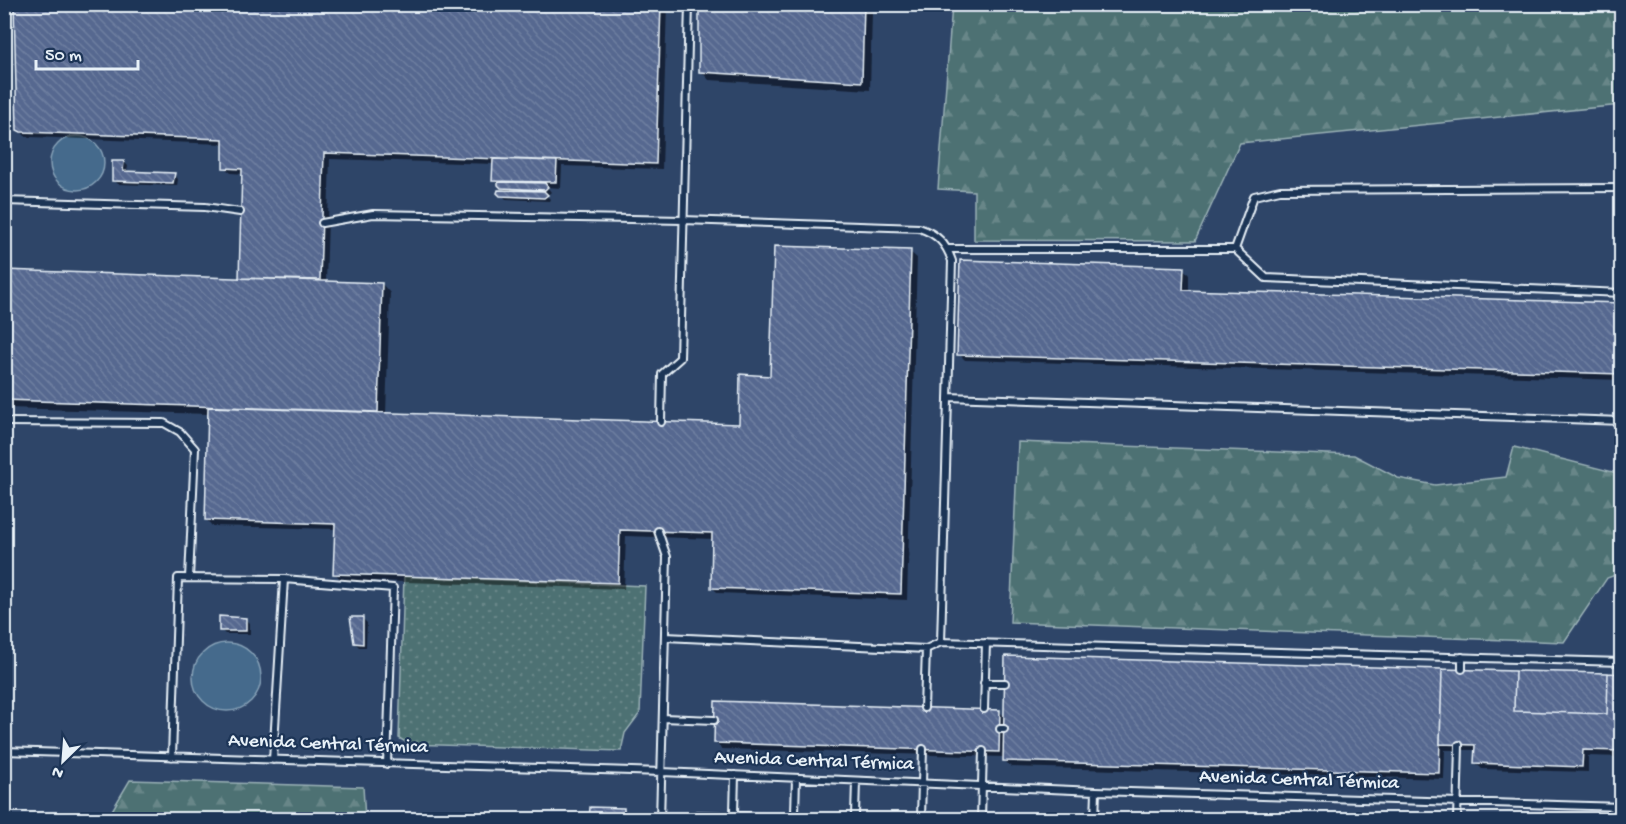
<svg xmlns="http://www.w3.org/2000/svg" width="1626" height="824" font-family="'Gochi Hand',sans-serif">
<defs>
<pattern id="grass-dots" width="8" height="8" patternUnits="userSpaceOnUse" patternTransform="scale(1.5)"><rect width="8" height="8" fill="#4d7173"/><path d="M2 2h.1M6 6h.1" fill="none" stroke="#678688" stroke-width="1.8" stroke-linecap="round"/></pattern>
<pattern id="forest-firs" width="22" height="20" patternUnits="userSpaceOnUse" patternTransform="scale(1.5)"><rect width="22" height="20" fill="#4d7173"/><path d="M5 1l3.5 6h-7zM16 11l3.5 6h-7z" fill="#678688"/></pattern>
<pattern id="building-back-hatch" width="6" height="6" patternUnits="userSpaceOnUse" patternTransform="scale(1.5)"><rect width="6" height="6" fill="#566890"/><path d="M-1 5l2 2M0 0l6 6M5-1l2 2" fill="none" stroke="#6e7ea0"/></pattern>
</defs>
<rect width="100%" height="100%" fill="#1d3557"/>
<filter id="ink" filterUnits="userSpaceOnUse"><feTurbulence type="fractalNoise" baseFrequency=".0167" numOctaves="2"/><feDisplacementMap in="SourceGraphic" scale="12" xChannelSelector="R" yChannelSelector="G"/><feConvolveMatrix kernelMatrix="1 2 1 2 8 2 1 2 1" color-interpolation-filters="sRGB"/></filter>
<g filter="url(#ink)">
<path fill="#2e4468" d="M5 5H952L938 189 974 191V240L1194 241 1240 143 1621 105V819L5 820Z"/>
<path fill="url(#grass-dots)" stroke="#9ab1b6" stroke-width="1.5" d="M404 576 645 586 640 713 625 733 621 751 409 744 399 738Z"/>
<path fill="url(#forest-firs)" stroke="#9ab1b6" stroke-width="1.5" d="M952 5H1621V105L1240 143 1195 241 974 240V191L938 189Z
M1018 442 1354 455 1398 478 1435 485 1506 477 1514 447 1621 474V573L1607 578 1564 642 1010 622Z
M130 780 363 787 365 819H107Z"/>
<path fill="#446b8c" stroke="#86a1b7" stroke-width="1.5" d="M50 163a27 27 0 1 1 54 0a27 27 0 1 1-54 0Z
M193 677a34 34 0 1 1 68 0a34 34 0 1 1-68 0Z"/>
<path fill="#0007" d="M16 4H667L662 169 562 166 561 188 547 187 551 192 547 196 550 199 549 201 506 199 499 192 506 191 494 180 495 164 330 159 326 282 382 284 390 293 386 414 740 426 772 377 910 252 917 258 907 600 718 593 712 587 714 539 626 536 624 589 341 580 335 573 336 529 212 526 206 519 209 414 8 408 4 404V272L240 279 244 174 231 173 224 167V144L29 137 25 136 19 129Z
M864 4 872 12 870 90 709 80 701 71Z
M124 162 128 166 127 172 174 175 178 179 177 186 118 184 114 180Z
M1183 268 1189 275V291L1622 304V380L965 360 959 354Z
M246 619 250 623V634H225L221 630Z
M363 619 367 623 366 647H359L355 643Z
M1007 657 1622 675V757L1588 756V772L1482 769 1476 763V750H1445L1444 779 1011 767 1004 760V757L722 749 715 742 999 711 1005 717Z
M623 809 630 815V820H591Z"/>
<path fill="url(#building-back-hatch)" stroke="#e8f1f8" stroke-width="1.5" d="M14 4H661L656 164 324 153 320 280 239 278 242 169 223 168V139L21 132 17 130Z
M699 4H864L862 82 699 72Z
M493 159 557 161 556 182 492 181Z
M112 161H124L123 171 175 173 173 183 112 181Z
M498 182 545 183 548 187 545 190 501 188 498 185Z
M498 190 544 191 548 195 544 198 500 196 497 193Z
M774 246 911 250 901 594 711 588 712 533 620 530 618 583 333 574 335 524 205 520 208 407 739 424 740 374 770 376Z
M960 260 1184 267 1183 290 1622 303V374L957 355Z
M4 270 382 283 378 412 4 400Z
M219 616 246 618V631H219Z
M350 617H363V644L354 643Z
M1005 656 1442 669 1439 773 1003 761Z
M1442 669 1515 671 1514 711 1607 714 1608 673 1622 674V751L1583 750 1582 767 1474 763 1475 745 1440 744Z
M1515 671 1608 673 1607 714 1514 711Z
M715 701 1000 710 999 752 714 743Z
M590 807 624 808V820H589Z
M696 811 1012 819V820H696Z"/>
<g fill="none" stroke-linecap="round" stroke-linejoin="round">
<g stroke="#e8f1f8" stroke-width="10">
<path id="lane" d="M1622 188 1280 190 1254 196 1235 249 1266 278 1622 293
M4 201 205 207 240 212
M322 223 373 214 683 220 919 228C937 234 946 243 952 261L941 642
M948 249H1235
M948 397 1622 421
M4 422 164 423 180 432 195 449 189 578
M661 422 662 374 680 358 689 4
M658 531 667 557 660 820
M665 637 926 649 941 642 1622 662
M1462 669V657
M984 683H1005
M924 708 926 649
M984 709 986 643
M663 718 714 720
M1000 729H1004
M4 751 662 772 1096 791 1622 807
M172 757 178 578 284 579
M273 760 284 579 393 588 387 764
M734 812 735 775
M795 813 796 778
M855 815 856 781
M921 817 923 749
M981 818 983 751
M1095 820 1096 791
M1457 820 1459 745
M1613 820 1614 807"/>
</g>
<use href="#lane" stroke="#1d3557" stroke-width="6"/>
</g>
</g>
<g text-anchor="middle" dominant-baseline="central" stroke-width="4.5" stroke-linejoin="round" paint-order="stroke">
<g font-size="20" fill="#e8f1f8" stroke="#1d3557">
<text transform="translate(328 745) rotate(2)">Avenida Central Térmica</text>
<text transform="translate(814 762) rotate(2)">Avenida Central Térmica</text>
<text transform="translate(1299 781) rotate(2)">Avenida Central Térmica</text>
</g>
</g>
<rect width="1626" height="824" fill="none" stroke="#1d3557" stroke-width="24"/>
<rect x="12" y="12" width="1602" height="800" fill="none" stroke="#e8f1f8" stroke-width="2" filter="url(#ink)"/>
<g transform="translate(63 761) rotate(205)" stroke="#1d3557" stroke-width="4.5" paint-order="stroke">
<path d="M0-4.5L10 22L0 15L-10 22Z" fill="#e8f1f8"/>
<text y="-9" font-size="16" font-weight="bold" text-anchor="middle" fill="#e8f1f8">N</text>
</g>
<path d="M36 60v9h102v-9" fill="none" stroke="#e8f1f8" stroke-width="3"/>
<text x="45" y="60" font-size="18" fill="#e8f1f8" stroke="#1d3557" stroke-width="4.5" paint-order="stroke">50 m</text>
</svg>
